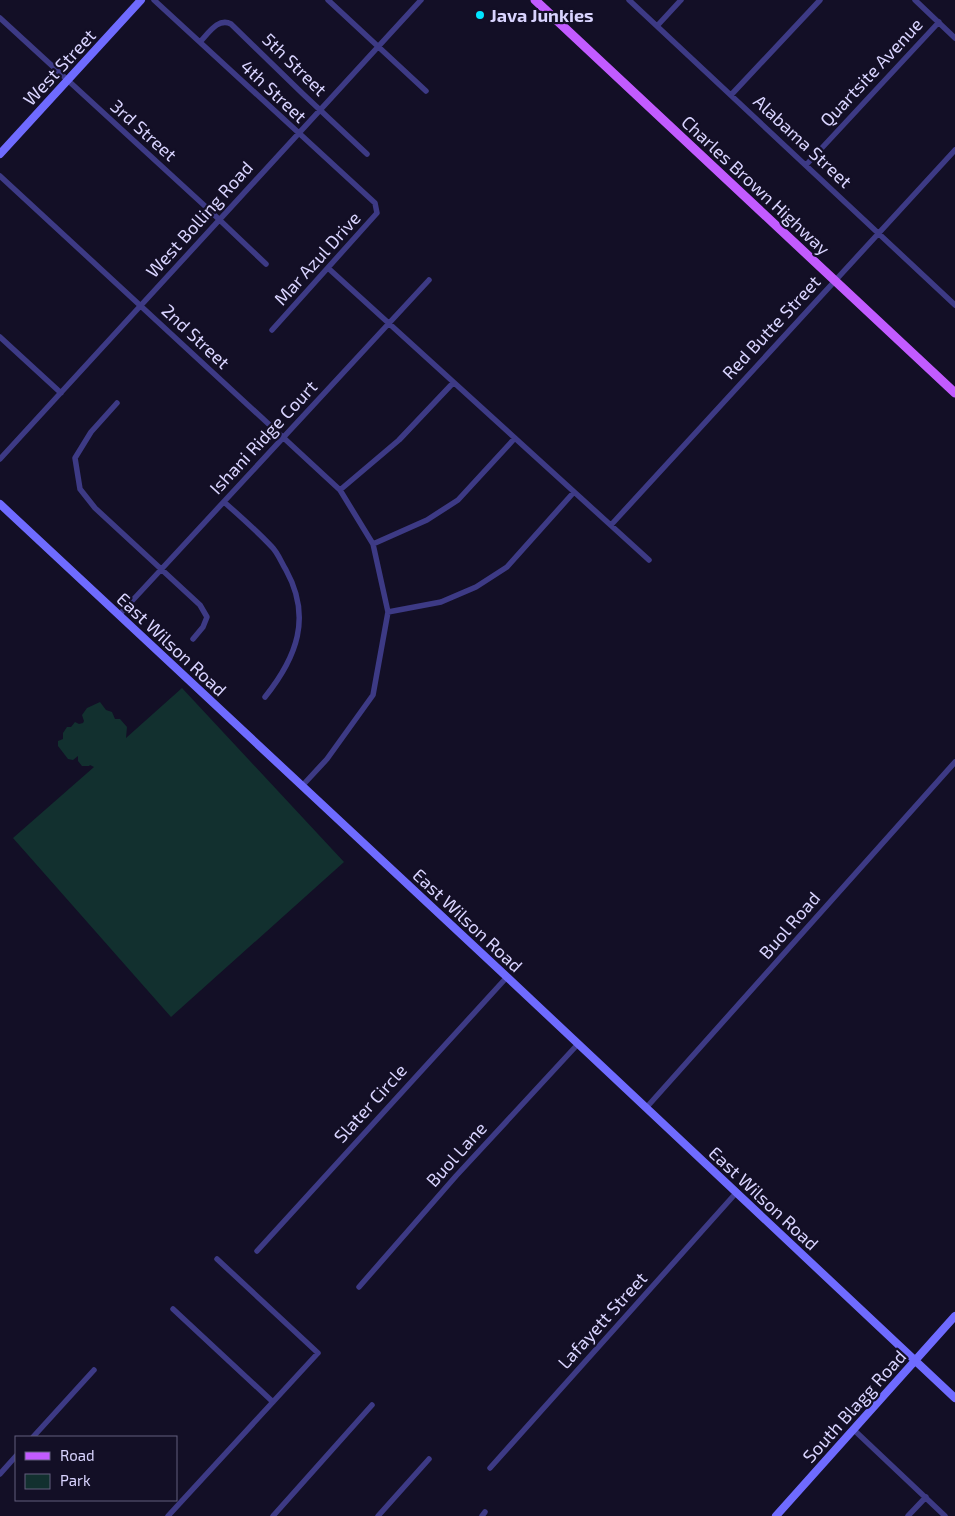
<svg xmlns="http://www.w3.org/2000/svg" width="955" height="1516" font-family="'Exo 2',sans-serif">
<rect width="100%" height="100%" fill="#130f26"/>
<path fill="#12302f" d="M182 688 344 862 171 1017 13 838 94 767 90 765 89 766H82L78 761V756L73 760 68 759 58 746V741L63 739V733L67 727H71L75 722 79 724 83 723 84 721 82 715 87 708 100 702 106 710 112 712 115 719H120L127 727 126 738Z"/>
<g fill="none" stroke-linecap="round" stroke-linejoin="round">
<path stroke="#3d3a85" stroke-width="5.5" d="M154 0 375 203 377 213 272 330
M328 0 426 91
M629 0 955 305
M915 0 955 38
M0 18 206 207 266 264
M657 26 681 0
M200 42C208 34 218 17 231 24L303 94 367 154
M731 95 820 0
M806 165 939 22
M0 176 340 490 373 544 388 612 373 695 327 759 302 786
M328 268 649 560
M0 337 61 393
M117 403 91 432 75 458 80 489 95 508 200 605 207 617 203 627 193 639
M0 459 421 0
M340 490 399 440 453 383
M224 502C240 516 257 531 272 547 278 553 281 562 286 570 312 617 297 657 265 697
M611 525 955 150
M373 544 427 520 458 500 515 438
M388 612 441 602 476 587 507 567 574 492
M119 615 429 280
M646 1108 955 762
M257 1251 507 977
M359 1287 456 1176 578 1044
M173 1309 273 1402
M854 1430 945 1516
M33 1437 94 1370
M490 1468 736 1193
M0 1474 16 1456
M168 1516 318 1353 217 1259
M273 1516 372 1405
M378 1516 429 1459
M482 1516 485 1512
M908 1516 926 1497"/>
<path stroke="#6f6bff" stroke-width="8" d="M0 154 141 0
M0 504 507 977 955 1398
M776 1516 955 1316"/>
<path stroke="#c25bff" stroke-width="9" d="M535 0 955 393"/>
</g>
<circle fill="#00e5ff" stroke="#130f26" stroke-width="2" cx="480" cy="15" r="5"/>
<g text-anchor="middle" dominant-baseline="central" stroke-width="4.5" stroke-linejoin="round" paint-order="stroke">
<g font-size="18" font-weight="bold" fill="#d9d4ff" stroke="#130f26" text-anchor="start">
<text x="490" y="15">Java Junkies</text>
</g>
<g font-size="18" fill="#d9d4ff" stroke="#130f26">
<text transform="translate(295 64) rotate(44)">5th Street</text>
<text transform="translate(59 67) rotate(-47)">West Street</text>
<text transform="translate(871 72) rotate(-47)">Quartsite Avenue</text>
<text transform="translate(274 91) rotate(43)">4th Street</text>
<text transform="translate(144 130) rotate(42)">3rd Street</text>
<text transform="translate(803 141) rotate(43)">Alabama Street</text>
<text transform="translate(756 185) rotate(43)">Charles Brown Highway</text>
<text transform="translate(199 219) rotate(-48)">West Bolling Road</text>
<text transform="translate(317 258) rotate(-48)">Mar Azul Drive</text>
<text transform="translate(771 327) rotate(-47)">Red Butte Street</text>
<text transform="translate(196 336) rotate(43)">2nd Street</text>
<text transform="translate(263 437) rotate(-47)">Ishani Ridge Court</text>
<text transform="translate(172 644) rotate(43)">East Wilson Road</text>
<text transform="translate(468 920) rotate(43)">East Wilson Road</text>
<text transform="translate(789 925) rotate(-49)">Buol Road</text>
<text transform="translate(370 1103) rotate(-48)">Slater Circle</text>
<text transform="translate(456 1154) rotate(-48)">Buol Lane</text>
<text transform="translate(764 1198) rotate(43)">East Wilson Road</text>
<text transform="translate(602 1320) rotate(-48)">Lafayett Street</text>
<text transform="translate(854 1406) rotate(-48)">South Blagg Road</text>
</g>
</g>
<rect x="15" y="1436" width="162" height="65" fill="#130f26" stroke="#625e7d"/>
<rect x="25" y="1452" width="25" height="8" fill="#c25bff" stroke="#625e7d"/>
<text x="60" y="1461" font-size="15" fill="#d9d4ff">Road</text>
<rect x="25" y="1474" width="25" height="15" fill="#12302f" stroke="#625e7d"/>
<text x="60" y="1486" font-size="15" fill="#d9d4ff">Park</text>
</svg>
